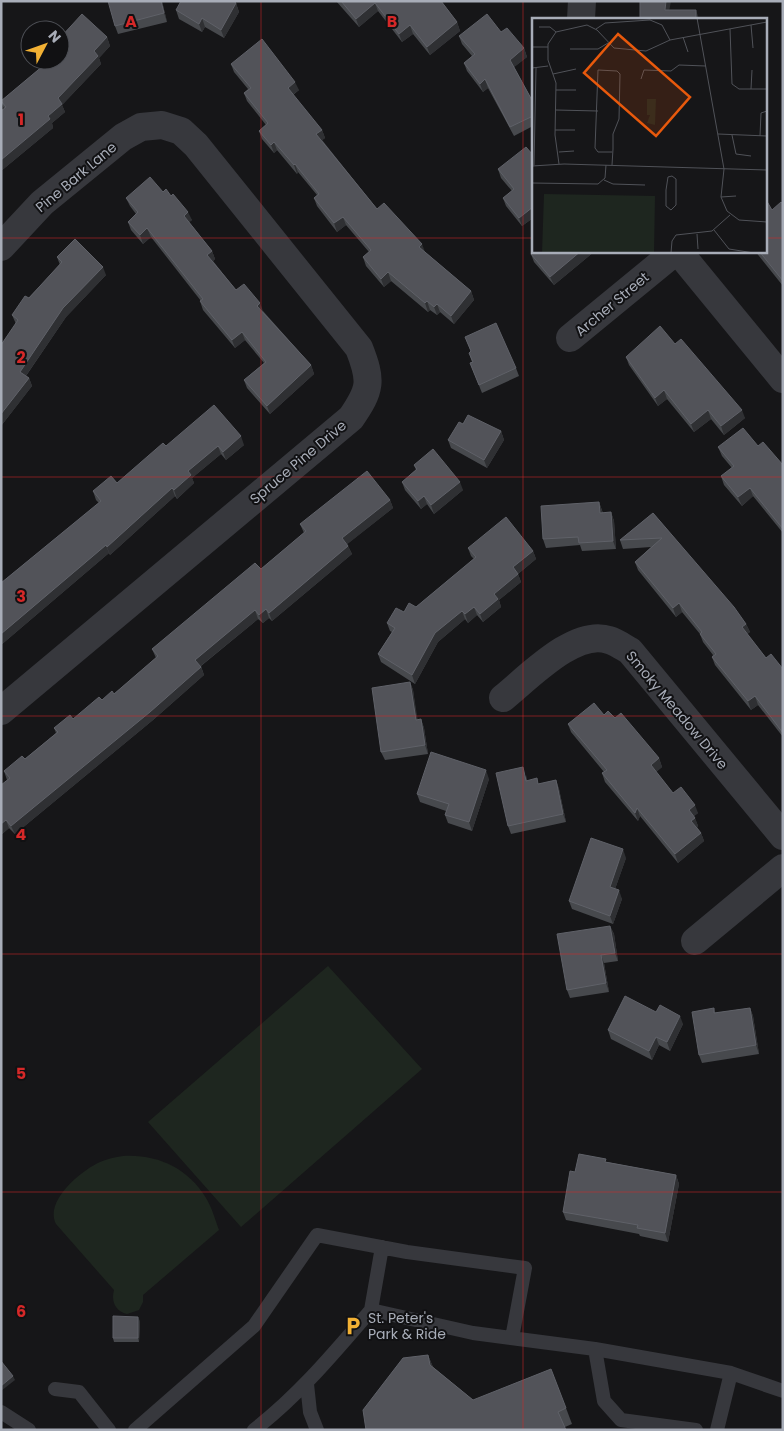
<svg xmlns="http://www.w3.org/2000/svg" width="784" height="1431" font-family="Poppins,sans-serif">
<rect width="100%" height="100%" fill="#161618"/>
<path fill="#1e261f" d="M328 966 422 1069 241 1227 148 1122Z
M123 1156C157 1154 188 1168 206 1198 212 1208 215 1219 219 1230L143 1295V1302L139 1310 127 1314C115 1311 111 1301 114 1290L56 1224C44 1201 82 1170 100 1162 107 1159 115 1157 123 1156Z"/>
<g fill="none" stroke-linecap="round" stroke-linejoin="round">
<path stroke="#37383d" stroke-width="14" d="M371 1310 382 1247
M595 1349 604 1401 621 1420 696 1430
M307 1384 310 1412 317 1430
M55 1389 79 1392 109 1430
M1 1412 29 1430
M135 1430 254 1326 317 1235 407 1252 525 1268 512 1338
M254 1430C300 1394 333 1354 371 1310L473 1333 595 1349 731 1373 783 1391
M717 1430 731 1373"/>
<path stroke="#37383d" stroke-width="28" d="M581 19 582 1
M1 247 42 203 123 137 141 127 162 125 181 131 196 145 359 348C372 381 371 389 351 418L1 711
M678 251 783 379
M570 338 676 251
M503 698C528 678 575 628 609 640 616 642 623 647 630 651L783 836
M695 941 783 868"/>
</g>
<path fill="#47494d" d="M162 1 167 22 118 34 115 26Z
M336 1H441L457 22 460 31 430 55 413 34 402 42 378 11 359 27Z
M236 3 239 12 224 38 205 27 202 32 179 19 176 10Z
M501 32 524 48 527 57 514 67 533 102V126L514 136 488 88 483 92 467 71 464 63 472 56 462 44 459 36Z
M107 37 110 46 99 58 101 64 62 105 65 112 52 123 53 128 1 171V111L4 109 1 101 48 62 47 60H60Z
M231 64 299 90 293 95 322 130 325 138 322 140 377 209 425 252 471 291 474 300 454 324 440 312 437 315 430 310 428 312 391 281 384 287 366 266 363 257 369 252 346 225 337 232 317 206 314 198 317 195 298 172 297 174 277 150 274 153 262 139 259 131 266 125 247 101 244 93 248 89 234 72Z
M533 155V218L522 226 506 206 503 198 512 191 501 178 498 169Z
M163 192 192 220 189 222 212 251 215 259 213 261 236 290 263 311 311 365 314 374 270 414 247 388 244 380 264 363 245 340 235 348 203 310 200 301H201L151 237 143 244 131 230 128 222 136 214 130 206 126 198Z
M783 204V286L755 251H765Z
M595 251 554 285 534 262 531 254Z
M57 257 106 275 66 317 26 376 29 378 32 386 1 426V345L16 324 12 315 60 265Z
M465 337 516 368 519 376 482 393 470 363 472 362 469 353 471 352Z
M675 344 745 418 724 435 711 419 694 432 667 399 658 406 629 365 626 357Z
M463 424 501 431 504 440 487 468 451 448 448 440Z
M244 445 226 460 221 454 192 478 194 483 177 499 175 496 110 555 109 553 1 645V583L99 503 96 500 93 491 117 483 166 446Z
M758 446 783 465V533L753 496 742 506 724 485 721 476 732 468 722 456 718 447Z
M414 465 463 490 434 514 427 504 421 509 405 490 402 482 416 470Z
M390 500 393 508 347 544 352 554 272 621 269 618 263 623 258 619 201 666 204 675 153 720 15 834 9 828 1 835 7 780 4 771 25 759 56 733 54 728 73 719 102 700 114 694 156 658 152 649 261 569 304 533 300 524Z
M599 502 603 513 611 512 614 521 616 549 582 551 580 545 546 548 543 539Z
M653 513 746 624 750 632 747 634 766 658 783 669V737L758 705 751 710 715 665 712 657 713 655 703 642 700 634 682 612 676 617 638 570 635 562 651 547 623 549 620 540Z
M468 548 533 551 536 559 518 574 521 582 499 600 501 607 483 622 477 615 468 623 465 619 438 642 415 684 381 662 378 654 392 632 390 631 387 623 404 612 416 607 474 559 471 556Z
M410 682 413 690 417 720 421 719 424 728 428 754 385 760 381 752Z
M604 715 615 718 659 758 662 767 656 772 673 793 698 813 694 816 698 826 697 827 701 833 704 841 678 863 640 816 638 821 605 782 602 773 604 772 571 732 568 724Z
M526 775 527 781 539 784 556 780 559 789 566 822 511 834 508 826Z
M489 779 472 831 448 823 445 815 446 811 420 802 417 794Z
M626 858 615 889 622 899 613 924 572 909 569 901Z
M610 926 614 934 618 961 604 963 609 992 570 998 567 990Z
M714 1008 715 1013 750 1008 753 1016 759 1054 702 1063 699 1055Z
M656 1012 683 1024 670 1051 659 1045 652 1060 611 1039 608 1030Z
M607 1162 676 1175 679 1184 668 1242 640 1236 639 1234 566 1220 563 1212 575 1172Z
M140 1321 139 1342H114L113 1338Z
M428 1355 433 1367 473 1400 566 1408 572 1424 565 1427 366 1430Z"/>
<path fill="#2f3033" d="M161 1H162L167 22 164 13Z
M666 1H671L668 18 665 10Z
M236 3 239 12 224 38 221 30Z
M375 3 378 11 359 27 356 19Z
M696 10 699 19H696Z
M202 18 205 27 202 32 199 24Z
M457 22 460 31 430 55 427 47Z
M410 25 413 34 402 42 399 34Z
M107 37 110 46 99 58 101 64 62 105 65 112 52 123 53 128 1 171V160L48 116 58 98 94 51Z
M524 48 527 57 513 68 510 60Z
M485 79 488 88 483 92 480 84Z
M295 82 299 90 291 96 288 88Z
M322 130 325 138 320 142 316 134Z
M274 142 277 150 274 153 271 145Z
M295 164 298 172 297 174 294 165Z
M533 207V218L522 226 519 218Z
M188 212 192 220 187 224 184 216Z
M343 217 346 225 337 232 334 223Z
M147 228 151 237 143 244 140 235Z
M422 244 425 252 419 247Z
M212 251 215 259 210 263 207 255Z
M581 251H595L554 285 550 277Z
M103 267 106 275 66 317 23 380 20 372 63 308Z
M388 272 391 281 384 287 381 279Z
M471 291 474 300 454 324 451 316Z
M427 301 430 310 428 312 425 303Z
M260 303 263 311 260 314 257 306Z
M437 304 440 312 437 315 434 307Z
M242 332 245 340 235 348 232 340Z
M311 365 314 374 270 414 267 406Z
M29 378 32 386 1 426V414Z
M664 390 667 399 658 406 655 398Z
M708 410 711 419 694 432 691 424Z
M742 410 745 418 724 435 721 426Z
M501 431 504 440 487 468 484 460Z
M241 436 244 445 226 460 223 452Z
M218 446 221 454 192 478 194 483 177 499 174 490 188 471Z
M460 482 463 490 434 514 431 505Z
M172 488 175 496 110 555 107 547Z
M750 488 753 496 742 506 738 497Z
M424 496 427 504 421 509 418 501Z
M390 500 393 508 345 546 342 538Z
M599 502 602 511 603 521 600 513Z
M611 512 614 521 616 549 613 541Z
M106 545 109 553 1 645V634Z
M348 546 352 554 272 621 269 613Z
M533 551 536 559 518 574 521 582 499 600 501 607 483 622 480 614 494 594 513 567Z
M679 603 682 612 676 617 673 608Z
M474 607 477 615 468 623 465 614Z
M266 609 269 618 263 623 259 615Z
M255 610 258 619 198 668 195 660Z
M462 611 465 619 438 642 415 684 412 675 435 633Z
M746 624 750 632 745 636 742 627Z
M201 667 204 675 153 720 15 834 11 826Z
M410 682 413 690 419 728 416 720Z
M755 696 758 705 751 710 748 701Z
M421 719 424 728 428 754 425 745Z
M659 758 662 767 654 774 651 765Z
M486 770 489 779 472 831 469 822Z
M556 780 559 789 566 822 563 814Z
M695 805 698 813 692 818 689 810Z
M637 808 640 816 638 821 635 813Z
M695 818 698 826 694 829 691 821Z
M6 820 9 828 1 835V824Z
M701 833 704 841 678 863 675 854Z
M623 849 626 858 613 895 610 887Z
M619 890 622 899 613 924 610 916Z
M610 926 614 934 618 961 615 953Z
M601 955 604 963 609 992 606 983Z
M750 1008 753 1016 759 1054 756 1045Z
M680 1016 683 1024 670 1051 667 1042Z
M656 1037 659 1045 652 1060 649 1051Z
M676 1175 679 1184 668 1242 665 1233Z
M138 1317 140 1321 139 1342 138 1338Z
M428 1355 434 1370 430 1365Z
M13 1376 15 1380 1 1391V1386Z"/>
<path fill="#525359" stroke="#5f6168" d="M108 1H161L164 13 115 26Z
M181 1H233L236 3 221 30 202 18 199 24 176 10Z
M341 1H441L457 22 427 47 410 25 399 34 375 3 356 19Z
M640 1H666L665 10H696V19H640Z
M82 14 107 37 94 51 98 56 58 98 62 104 48 116 50 119 1 160V111L6 107 1 101 50 60H60V38Z
M487 14 501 32 507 28 524 48 510 60 533 102V116L510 127 485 79 480 84 464 63 475 54 459 36Z
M262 39 295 82 288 88 322 130 316 134 377 209 384 203 422 244 419 247 471 291 451 316 437 304 434 307 427 301 425 303 388 272 381 279 363 257 371 250 343 217 334 223 314 198 319 194 295 164 294 165 274 142 271 145 259 131 268 123 244 93 251 88 231 64Z
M526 147 533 155V207L519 218 503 198 514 189 498 169Z
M150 177 163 192 166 189 171 196 173 194 188 212 184 216 212 251 207 255 236 290 244 284 260 303 257 306 311 365 267 406 244 380 266 362 242 332 232 340 200 301 203 299 147 228 140 235 128 222 138 212 126 198Z
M765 198 772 210 781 202 783 204V281L759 251H765Z
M75 239 103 267 63 308 20 372 29 378 1 414V345L18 320 12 315 25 296 29 298 62 262 57 257Z
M534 251H581L550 277 531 254Z
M496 323 516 368 479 385 470 363 473 362 469 353 471 351 465 337Z
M660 326 675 344 681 339 742 410 721 426 708 410 691 424 664 390 655 398 626 357Z
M214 405 241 436 223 452 218 446 188 471 191 475 174 490 172 488 107 547 106 545 1 634V583L101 501 93 491 111 476 117 483 163 443 166 446Z
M468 415 501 431 484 460 448 440 459 422 463 424Z
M743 428 758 446 763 442 783 465V529L750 488 738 497 721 476 734 466 718 447Z
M433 449 460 482 431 505 424 496 418 501 402 482 417 469 414 465Z
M367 471 390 500 342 538 348 546 269 613 266 609 259 615 255 610 195 660 201 667 150 712 11 826 6 820 1 824V785L10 778 4 771 22 756 25 759 58 732 54 728 70 715 73 719 99 697 102 700 112 691 114 694 158 656 152 649 255 563 261 569 306 531 300 524Z
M599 502 600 513 611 512 613 541 579 543 578 537 543 539 541 506Z
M653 513 734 607 746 624 742 627 766 658 771 654 783 669V733L755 696 748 701 712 657 716 654 700 634 702 632 679 603 673 608 635 562 662 538 620 540Z
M506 517 533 551 513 567 518 574 494 594 498 599 480 614 474 607 465 614 462 611 435 633 412 675 378 654 395 628 387 623 396 608 404 612 409 603 416 607 476 557 468 548Z
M410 682 416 720 421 719 425 745 381 752 372 688Z
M594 703 604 715 608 711 615 718 621 713 659 758 651 765 673 793 681 787 695 805 689 810 695 818 691 821 701 833 675 854 637 808 635 813 602 773 607 770 568 724Z
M431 752 486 770 469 822 445 815 449 804 417 794Z
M523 767 526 781 537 778 538 784 556 780 563 814 508 826 496 773Z
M591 838 623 849 610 887 619 890 610 916 569 901Z
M610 926 615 953 601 955 606 983 567 990 557 934Z
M625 996 656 1012 660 1005 680 1016 667 1042 656 1037 649 1051 608 1030Z
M714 1008V1013L750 1008 756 1045 699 1055 692 1012Z
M579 1154 606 1159 605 1162 676 1175 665 1233 637 1228 638 1225 563 1212 570 1171 575 1172Z
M113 1316 138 1317V1338H113Z
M428 1355 430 1365 473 1400 551 1369 566 1408 558 1412 566 1430H366L363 1410 403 1358Z
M1 1361 13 1376 1 1386Z"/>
<path fill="none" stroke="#d62828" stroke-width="1" stroke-opacity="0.55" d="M261 1V1430M523 1V1430M1 238H533M765 238H783M1 477H783M1 716H783M1 954H783M1 1192H783"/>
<defs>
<g id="parking-bare" transform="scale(1.5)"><path d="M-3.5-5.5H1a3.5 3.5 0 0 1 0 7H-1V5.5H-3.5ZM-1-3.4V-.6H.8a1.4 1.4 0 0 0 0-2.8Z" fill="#f2b134" stroke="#111113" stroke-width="2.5" paint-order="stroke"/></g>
</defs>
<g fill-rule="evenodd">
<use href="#parking-bare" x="353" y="1326"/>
</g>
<g text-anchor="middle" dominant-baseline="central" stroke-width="4" stroke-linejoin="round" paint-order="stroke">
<g font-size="14" fill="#a8adb8" stroke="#111113">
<text transform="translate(76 177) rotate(-40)">Pine Bark Lane</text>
<text transform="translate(612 304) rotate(-40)">Archer Street</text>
<text transform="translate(298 462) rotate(-40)">Spruce Pine Drive</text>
<text transform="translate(677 710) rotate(50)">Smoky Meadow Drive</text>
</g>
<g font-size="14" fill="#a8adb8" stroke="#111113" text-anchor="start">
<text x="368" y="1318">St. Peter's<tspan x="368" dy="16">Park &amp; Ride</tspan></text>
</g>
</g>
<g transform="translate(532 18)">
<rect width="235" height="235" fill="#161618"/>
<path d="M115 81H124L123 107 115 105 118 97H115ZM12 176 123 178 122 235H10Z" fill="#1e261f"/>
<path fill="none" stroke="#505258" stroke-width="1" d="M165 0 192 151M219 7 221 30M7 9H18L24 14M64 11 73 5 118 2 130 7 138 22M198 11 200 66 207 71H235M151 19 156 34M0 29H16M38 31H66L76 25M0 50 16 48M21 56 44 51M109 61 112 52 139 53 147 47 174 48M219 71 220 52M24 72H44M24 92 66 93M23 112H43M186 116 235 118M200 117 204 136 219 138M228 118 229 95 235 93M27 134 42 133M27 146 23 117 24 65 16 42V26L24 14 55 7 65 12 82 30 114 33 138 22 235 4M2 147 4 50M80 147 81 131V116L87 101 88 56 85 53 66 52 63 130 66 134H80M0 148 32 146 235 152M192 151 189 179 195 193 207 202 235 204M140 158 144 161V187L139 192 134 188V172L136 159ZM72 162 81 166 113 167M0 165 66 166 73 160 74 147M189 179 204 178M182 212 197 231 222 235M165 216 166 231M139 235 140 223 144 217 180 213 198 197"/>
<path fill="#e8590c" fill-opacity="0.15" stroke="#e8590c" stroke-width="2.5" d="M86 16 158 79 124 118 52 55Z"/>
<rect width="235" height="235" fill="none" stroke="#a8adb8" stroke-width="2.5"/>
</g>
<g font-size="16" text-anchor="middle" font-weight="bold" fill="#d62828" stroke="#111113" stroke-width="4" stroke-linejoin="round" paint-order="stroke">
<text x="131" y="27">A</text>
<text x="392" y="27">B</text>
<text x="21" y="125">1</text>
<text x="21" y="363">2</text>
<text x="21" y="602">3</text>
<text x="21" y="840">4</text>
<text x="21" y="1079">5</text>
<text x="21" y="1317">6</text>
</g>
<rect width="784" height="1431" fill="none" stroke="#a8adb8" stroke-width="5"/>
<g transform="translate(45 45) rotate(49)"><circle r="24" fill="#111113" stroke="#4d4f55"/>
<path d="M0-4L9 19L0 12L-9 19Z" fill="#f2b134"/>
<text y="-8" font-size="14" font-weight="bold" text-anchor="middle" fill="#a8adb8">N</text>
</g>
</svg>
